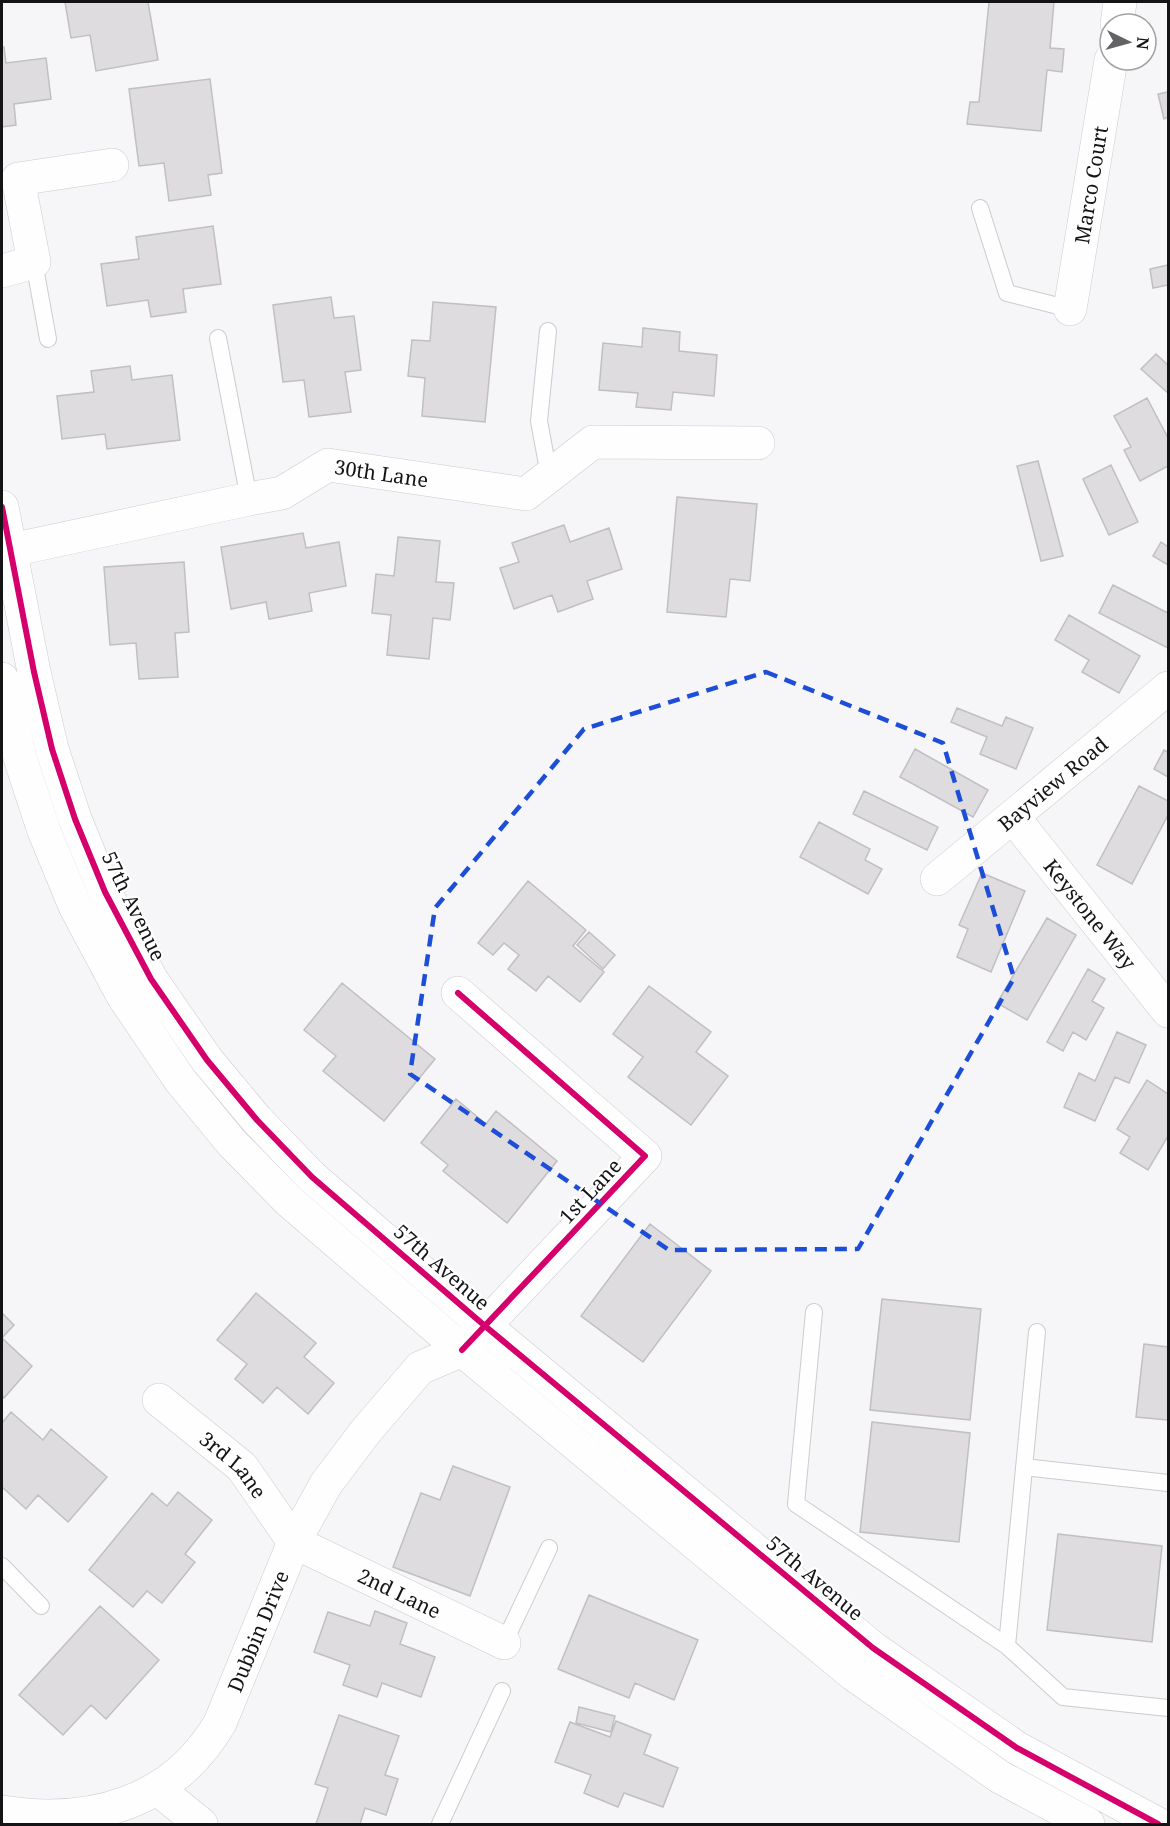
<svg xmlns="http://www.w3.org/2000/svg" width="1170" height="1826" font-family="'Noto Serif',serif">
<rect width="100%" height="100%" fill="#f6f5f7"/>
<path fill="#dedcde" stroke="#c0bfc1" stroke-width="1.5" d="M65 2H148L158 60 96 71 90 35 71 38Z
M981 2H1054L1050 48 1064 49 1062 72 1047 70 1041 131 967 124 970 102H979L989 2Z
M2 47H4L6 63 46 58 51 99 14 104 16 125 2 127Z
M210 79 222 173 208 175 211 195 169 201 164 163 139 166 129 89Z
M1168 92V117L1164 119 1158 94Z
M213 226 221 284 183 289 186 312 151 317 148 300 107 306 101 264 139 259 136 237Z
M1168 265V285L1153 288 1150 269Z
M331 297 334 318 354 316 361 370 345 372 351 412 309 417 304 380 283 382 273 305Z
M433 302 496 307 485 422 422 416 425 378 408 376 412 340 430 341Z
M643 328 680 332 679 351 717 355 714 396 673 392 671 410 636 407 638 393 599 390 603 343 642 347Z
M1156 354 1168 365V393L1141 369Z
M130 366 132 380 172 375 180 440 107 449 105 434 62 439 57 396 94 392 91 371Z
M1147 398 1168 438V466L1140 481 1124 450 1131 447 1114 416Z
M1038 461 1063 556 1041 561 1017 466Z
M1111 465 1138 522 1109 535 1083 479Z
M677 497 757 504 750 581 730 579 726 617 667 612Z
M564 525 570 542 609 528 622 569 587 581 593 599 558 612 552 595 514 609 500 568 519 562 512 543Z
M303 533 306 548 339 542 346 586 309 593 312 611 269 619 266 602 231 609 221 547Z
M398 537 440 541 436 582 454 583 450 620 433 618 429 659 387 655 391 615 372 613 376 574 394 576Z
M1161 542 1168 547V565L1153 556Z
M184 562 189 632 175 633 178 677 139 679 136 643 110 645 104 567Z
M1113 585 1168 613V648L1099 613Z
M1069 615 1140 656 1119 693 1082 672 1089 660 1055 640Z
M957 708 1002 726 1006 717 1033 728 1016 769 980 754 987 737 951 722Z
M915 749 988 790 973 817 900 777Z
M1164 750 1168 752V777L1154 769Z
M1139 786 1168 801V815L1132 884 1097 865Z
M864 791 938 827 927 850 853 814Z
M819 822 870 849 865 860 882 869 868 894 800 857Z
M982 873 1025 891 991 972 957 957 968 929 959 925Z
M528 881 586 930 573 946 604 972 580 1002 548 976 536 991 508 969 519 955 504 943 493 955 478 943Z
M1047 918 1076 935 1027 1020 997 1003Z
M589 932 615 955 603 969 577 945Z
M1088 969 1105 979 1092 1001 1104 1008 1086 1040 1073 1032 1063 1051 1047 1042Z
M342 983 435 1059 384 1121 323 1071 336 1056 304 1030Z
M649 986 711 1032 696 1052 728 1076 691 1125 628 1077 643 1057 613 1034Z
M1117 1032 1146 1045 1129 1083 1115 1077 1095 1121 1064 1107 1079 1073 1095 1081Z
M1147 1080 1168 1094V1136L1148 1170 1120 1153 1130 1137 1117 1129Z
M456 1099 486 1124 496 1111 557 1161 507 1223 443 1171 448 1165 421 1143Z
M650 1224 711 1271 643 1362 581 1316Z
M256 1293 316 1343 304 1357 334 1383 308 1414 277 1387 263 1403 235 1379 247 1364 217 1340Z
M882 1299 981 1309 970 1420 870 1410Z
M2 1313 14 1325 2 1338 32 1366 4 1398 2 1395Z
M1144 1344 1168 1347V1420L1136 1417Z
M11 1412 43 1440 51 1429 107 1477 68 1522 38 1495 26 1509 2 1487V1423Z
M872 1422 970 1433 959 1542 860 1532Z
M453 1466 510 1487 470 1596 393 1567 421 1493 440 1500Z
M178 1492 212 1520 185 1554 195 1562 162 1603 147 1591 133 1607 89 1570 152 1493 167 1506Z
M1058 1534 1162 1546 1152 1642 1047 1630Z
M589 1595 698 1640 674 1700 635 1683 629 1698 558 1669Z
M100 1606 159 1660 106 1719 91 1705 63 1735 19 1695Z
M375 1611 407 1623 400 1644 435 1657 421 1697 382 1683 377 1697 343 1685 350 1665 314 1652 328 1612 370 1626Z
M579 1707 615 1716 611 1732 576 1723Z
M339 1715 399 1736 385 1775 398 1779 386 1815 365 1808 360 1824H316L328 1788 315 1784Z
M616 1721 651 1735 644 1754 678 1768 663 1807 624 1793 618 1807 584 1793 591 1775 555 1762 570 1722 610 1737Z"/>
<g fill="none" stroke-linecap="round" stroke-linejoin="round">
<g stroke="#cccbcd" stroke-width="18">
<path id="lane" d="M980 208 1007 293 1070 309
M34 262 48 339
M548 331 539 421 549 475
M218 338 249 499
M814 1312 796 1504 1007 1646
M1037 1332 1007 1646 1063 1697 1168 1708
M1024 1467 1168 1483
M2 1566 41 1606
M504 1643 549 1548
M440 1824 502 1691"/>
</g>
<g stroke="#cccbcd" stroke-width="34">
<g id="street">
<path d="M1117 24 1120 2"/>
<path d="M2 271 34 262 18 179 112 165"/>
<path id="s1" d="M1070 309 1111 60"/>
<path id="s2" d="M2 552 249 499 282 493 328 465 526 494 593 442 758 443"/>
<path id="s3" d="M1013 817 1168 1011"/>
<path id="s4" d="M937 879 1168 688"/>
<path id="s5" d="M159 1400 242 1467 294 1542 504 1643"/>
<path d="M160 1791 201 1824"/>
<path id="s6" d="M2 1812C91 1826 173 1803 220 1723L294 1542 326 1484 366 1431 420 1368 462 1350 645 1156 458 993"/>
</g>
</g>
<g stroke="#cccbcd" stroke-width="34">
<path id="secondary" d="M2 507 34 672 52 749 75 819 105 892 151 979 207 1060 257 1120 312 1177 485 1326 873 1648 1017 1748 1158 1824
M2 679 20 758 44 831 75 906 123 996 180 1080 232 1143 289 1201 462 1350 853 1674 1000 1777 1088 1824"/>
</g>
<use href="#lane" stroke="#fefefe" stroke-width="16"/>
<use href="#street" stroke="#fefefe" stroke-width="33"/>
<use href="#secondary" stroke="#fefefe" stroke-width="33"/>
<g stroke="#fff" stroke-width="10">
<path id="cycleway" d="M2 507 34 672 52 749 75 819 105 892 151 979 207 1060 257 1120 312 1177 485 1326 873 1648 1017 1748 1158 1824
M458 993 645 1156 462 1350"/>
</g>
<use href="#cycleway" stroke="#d6006c" stroke-width="6"/>
</g>
<path fill="none" stroke="#1d4ed8" stroke-width="4.5" stroke-dasharray="12 8" stroke-linejoin="round" d="M766 672 943 743 1014 978 858 1249 669 1250 410 1074 435 908 584 729Z"/>
<g text-anchor="middle" dominant-baseline="central" stroke-width="4.5" stroke-linejoin="round" paint-order="stroke">
<g font-size="20" fill="#141315" stroke="#fff">
<text stroke="none"><textPath href="#s1" startOffset="126">Marco Court</textPath></text>
<text stroke="none"><textPath href="#s2" startOffset="394">30th Lane</textPath></text>
<text stroke="none"><textPath href="#s4" startOffset="150">Bayview Road</textPath></text>
<text transform="translate(134 906) rotate(64)">57th Avenue</text>
<text stroke="none"><textPath href="#s3" startOffset="124">Keystone Way</textPath></text>
<text transform="translate(590 1191) rotate(-47)">1st Lane</text>
<text transform="translate(442 1267) rotate(41)">57th Avenue</text>
<text stroke="none"><textPath href="#s5" startOffset="99">3rd Lane</textPath></text>
<text transform="translate(815 1578) rotate(40)">57th Avenue</text>
<text stroke="none"><textPath href="#s5" startOffset="315">2nd Lane</textPath></text>
<text stroke="none"><textPath href="#s6" startOffset="351">Dubbin Drive</textPath></text>
</g>
</g>
<rect width="1170" height="1826" fill="none" stroke="#141315" stroke-width="6"/>
<g transform="translate(1128 42) rotate(95)"><circle r="28" fill="#ffffff" stroke="#a1a1a1" stroke-width="1.5"/>
<path d="M0-4.5L10 22L0 15L-10 22Z" fill="#636264"/>
<text y="-9" font-size="16" font-weight="bold" text-anchor="middle" fill="#141315">N</text>
</g>
</svg>
